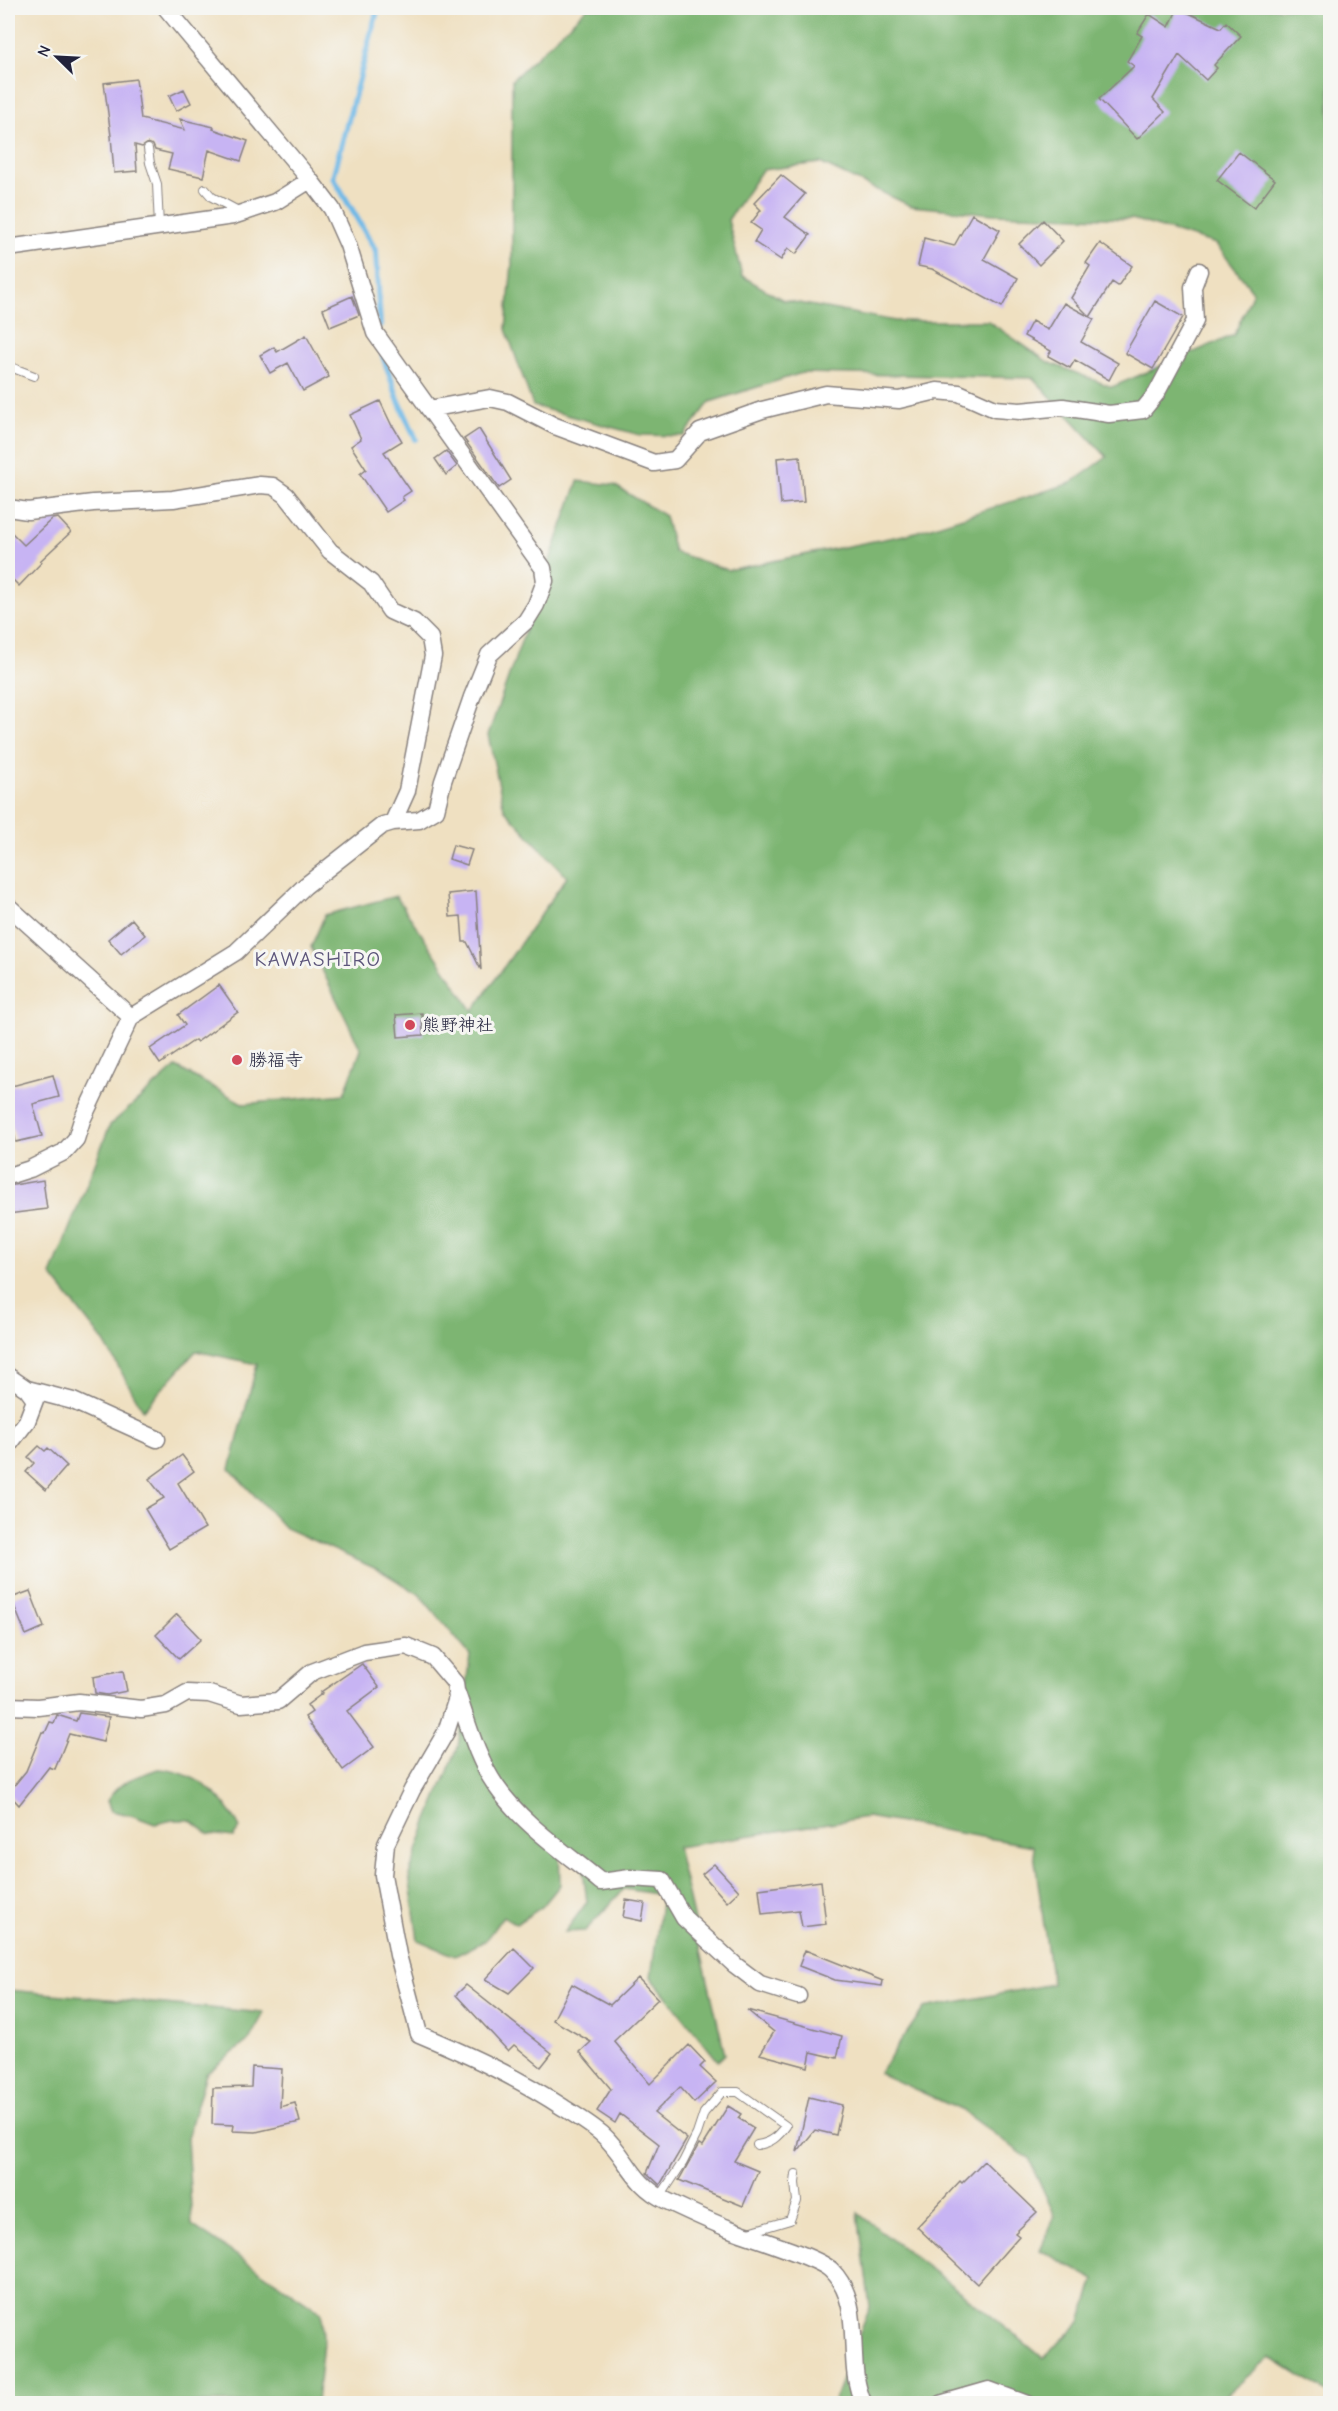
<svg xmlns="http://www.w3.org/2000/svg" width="1338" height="2411" font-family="'Comic Neue','Klee One',sans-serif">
<rect width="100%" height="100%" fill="#f6f6f2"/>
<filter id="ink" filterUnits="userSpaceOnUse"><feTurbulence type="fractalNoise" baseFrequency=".0167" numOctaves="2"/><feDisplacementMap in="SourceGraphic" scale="12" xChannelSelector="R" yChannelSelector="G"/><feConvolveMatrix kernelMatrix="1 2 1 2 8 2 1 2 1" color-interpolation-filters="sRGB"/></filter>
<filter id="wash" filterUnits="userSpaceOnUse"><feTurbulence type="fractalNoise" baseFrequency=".008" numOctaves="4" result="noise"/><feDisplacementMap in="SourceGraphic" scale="24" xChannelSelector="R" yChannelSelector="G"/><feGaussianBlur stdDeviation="1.35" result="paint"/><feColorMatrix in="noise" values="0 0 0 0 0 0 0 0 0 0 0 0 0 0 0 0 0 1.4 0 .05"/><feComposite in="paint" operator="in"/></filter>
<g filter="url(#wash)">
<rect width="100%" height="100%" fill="#efe0c1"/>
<path fill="#7db572" stroke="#506c56" stroke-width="1.5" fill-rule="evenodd" d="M587 8H1330V2395L1270 2357 1217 2403H833L870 2307 858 2213C919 2262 983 2307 1043 2358L1081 2322 1095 2280 1040 2250 1055 2216 1029 2159 963 2111 879 2073 924 2008 1052 1984 1033 1846 867 1817 677 1847 725 2054 718 2061 651 1977 662 1895 624 1889 585 1931 565 1932 587 1902 582 1863 559 1843 560 1885 542 1907 516 1924 503 1916 485 1941 455 1956 418 1940 409 1875 427 1822 458 1747 470 1655 419 1594 381 1571 285 1528 230 1469 257 1364 196 1351 143 1410 104 1342 51 1275 110 1125 176 1067 244 1104 344 1094 361 1050 311 947 325 915 396 896 473 1011 567 877 504 809 488 735 578 481 614 485 665 516 674 552 728 570 909 534 1071 483 1107 457 1033 378 802 373 710 402 684 436 640 435 533 406 506 329 512 264V80ZM820 163 911 206 994 214 1132 219 1216 244 1253 292 1234 335 1112 387 1048 362 988 321H895L783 300 742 276 728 220 762 170Z
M158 1769C195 1771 224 1795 240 1828L233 1837 209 1834 190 1820H173L155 1824 131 1815 111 1811 107 1801C121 1779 134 1778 158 1769Z
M8 1990 264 2013 249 2040 206 2074 187 2138 192 2225 322 2313 323 2342 317 2403H8Z"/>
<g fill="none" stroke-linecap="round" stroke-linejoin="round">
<path stroke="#6db8e6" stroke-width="6" d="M378 8 333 177 376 251 380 325
M383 356 398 399 416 439"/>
</g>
<g id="blocks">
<path fill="#c7b4f3" d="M1178 8 1221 28 1226 22 1241 36 1214 65 1217 68 1206 80 1179 55 1153 99 1165 112 1137 139 1099 99 1134 66 1127 61 1142 36 1137 33 1149 14 1169 27Z
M136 79 141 119 185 130 180 119 214 127 213 129 248 141 241 161 209 150 203 177 168 169 172 154 155 150 153 145 148 143 142 147 135 145 137 171 114 173 111 136 104 83Z
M184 89 191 103 176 111 169 96Z
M1239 152 1275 180 1254 208 1217 180Z
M781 175 805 194 785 217 810 235 796 254 788 248 781 260 754 242 761 230 751 223 761 210 754 203Z
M972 214 1000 230 984 259 1018 278 1002 307 932 269 918 266 924 238 954 246Z
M1043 220 1063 241 1039 265 1019 244Z
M1100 243 1132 266 1118 286 1112 282 1090 317 1094 319 1081 342 1118 363 1109 380 1075 360 1070 368 1048 356 1051 351 1024 336 1032 321 1048 330 1064 303 1090 317 1071 298 1090 266 1086 263Z
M352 296 359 315 330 327 323 309Z
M1155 301 1183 317 1153 369 1125 353Z
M306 335 329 377 303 391 288 363 270 373 260 355 274 347 277 352Z
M380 401 392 426H393L402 441 384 452 411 491 402 497 404 500 386 512 360 474 366 469 351 446 361 439 350 415Z
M479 429 511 480 499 488 464 439Z
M446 451 457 466 446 475 435 459Z
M800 456 804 502 781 504 777 458Z
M58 518 71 532 40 561 42 562 19 586 8 575V529L24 545 52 519Z
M453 845 472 850 467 865 449 859Z
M476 891 481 970 467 942H463L461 916 450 917 448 894Z
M132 919 145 935 121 954 108 939Z
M219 985 238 1012 197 1042 195 1040 160 1064 150 1049 185 1025 178 1015Z
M422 1013 423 1035 398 1037 396 1015Z
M53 1075 59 1097 33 1104 42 1136 16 1142 8 1110V1087Z
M43 1180 47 1209 8 1214V1186Z
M39 1446 45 1451 48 1448 67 1466 46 1490 26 1472 34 1463 28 1457Z
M182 1455 194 1471 178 1483 205 1528 169 1549 145 1509 164 1498 149 1479Z
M30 1591 44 1627 26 1635 11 1598Z
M177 1614 201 1639 179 1659 156 1635Z
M362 1664 379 1687 347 1711 374 1747 343 1770 305 1717 312 1712 307 1705 323 1693 321 1692Z
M123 1671 127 1691 107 1695 95 1693 93 1677Z
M79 1713 109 1717 103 1742 69 1734 55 1769 49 1767 19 1805 8 1793 26 1771 42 1732 45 1733 50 1722 54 1723 57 1715 76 1721Z
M714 1864 739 1891 727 1902 702 1874Z
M821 1881 826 1924 802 1927 799 1910 762 1914 759 1889Z
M626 1900 645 1903 642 1921 623 1917Z
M514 1948 534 1968 509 1993 485 1979Z
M805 1950 883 1981 882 1986 835 1980 799 1966Z
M638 1978 658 1999 614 2041 650 2084 689 2045 705 2062 700 2067 716 2082 694 2103 680 2087 654 2113 687 2139 660 2185 647 2173 659 2144 620 2114 615 2123 597 2111 611 2089 580 2052 591 2042 553 2020 572 1984 610 2005Z
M466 1985 552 2053 541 2067 514 2045 508 2051 456 1995Z
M747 2010 842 2036 837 2058 811 2052 808 2067 760 2054 774 2032Z
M252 2067 282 2069 280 2107 295 2103 300 2122 256 2132 233 2131 234 2125 212 2124 213 2088 251 2087Z
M809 2097 842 2105 836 2135 815 2130 797 2152Z
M728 2106 741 2114 738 2118 754 2128 734 2161 758 2171 743 2206 679 2180 699 2144 703 2146Z
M984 2161 1037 2212 1015 2233 1019 2236 977 2284 917 2227 960 2181 962 2183Z"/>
</g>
</g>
<g filter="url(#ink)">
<use href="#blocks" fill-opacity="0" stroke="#88817e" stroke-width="1.5"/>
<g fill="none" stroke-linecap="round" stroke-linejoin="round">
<g stroke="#88817e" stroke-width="10">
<path id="service" d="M148 149 150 163 157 184 159 226
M205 189 212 197 242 213
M8 366 34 376
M660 2197 683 2162 697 2134 704 2113 722 2092H738L786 2126C778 2137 771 2143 757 2145
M749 2232 790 2220 797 2201 795 2183 796 2174"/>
</g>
<g stroke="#88817e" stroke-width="19">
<path id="minor" d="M8 248 233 216 275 202 310 180
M429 409 490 398 508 402 555 426 654 463 675 460 700 432 762 410 826 394 899 400 937 391 959 393 995 409 1020 411 1063 407 1109 414 1143 410 1156 394 1195 321 1193 287 1199 271
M8 508 28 511 93 503 173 499 260 485 273 486 286 495 330 551 371 583 390 611 414 622 430 638 433 656 407 791 393 822
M8 906 131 1017
M8 1176 30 1169 64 1152 76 1139 82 1120 131 1017 236 952 305 886 383 825 393 822 419 820 436 810 443 781 472 697 489 655 526 621 536 605 545 581 543 568 375 333 348 245 332 209 310 180 166 8
M8 1376 27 1389 35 1400 27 1421 8 1446
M27 1389 73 1401 157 1439
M457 1693C468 1724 477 1759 496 1786 522 1824 566 1853 601 1882L630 1878 662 1880 684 1918 735 1965 760 1984 798 1996
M8 1706 38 1707 79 1702 141 1709 166 1705 187 1693 209 1694 241 1704 278 1701 312 1672 364 1652 406 1646 433 1657 455 1683 457 1698 446 1732 412 1790 386 1844 383 1875 398 1955 419 2034C471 2056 517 2077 564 2108 577 2116 590 2124 602 2134 628 2157 631 2184 667 2201 688 2211 709 2221 730 2229 750 2237 818 2257 831 2270 867 2306 843 2362 864 2404
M940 2404 989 2390 1027 2404"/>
</g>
<use href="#service" stroke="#fff" stroke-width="8"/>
<use href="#minor" stroke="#fff" stroke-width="16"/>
</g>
</g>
<g fill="#d1495b" stroke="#f6f6f2" stroke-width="2">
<circle cx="410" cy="1025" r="6"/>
<circle cx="237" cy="1060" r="6"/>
</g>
<g text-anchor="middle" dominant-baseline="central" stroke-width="6" stroke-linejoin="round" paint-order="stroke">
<g font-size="18" fill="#22223b" stroke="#f6f6f2" text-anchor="start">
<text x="422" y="1025">熊野神社</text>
<text x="249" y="1060">勝福寺</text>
</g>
<g font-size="21" letter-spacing="1.5" fill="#5c557b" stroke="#f6f6f2">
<text x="318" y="959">KAWASHIRO</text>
</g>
</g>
<rect width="1338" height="2411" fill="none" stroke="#f6f6f2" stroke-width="30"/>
<g transform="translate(57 57) rotate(294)" stroke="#f6f6f2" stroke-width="4.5" paint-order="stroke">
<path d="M0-4.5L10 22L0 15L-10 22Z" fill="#22223b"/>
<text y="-9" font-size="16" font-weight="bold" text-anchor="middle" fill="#22223b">N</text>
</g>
</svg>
